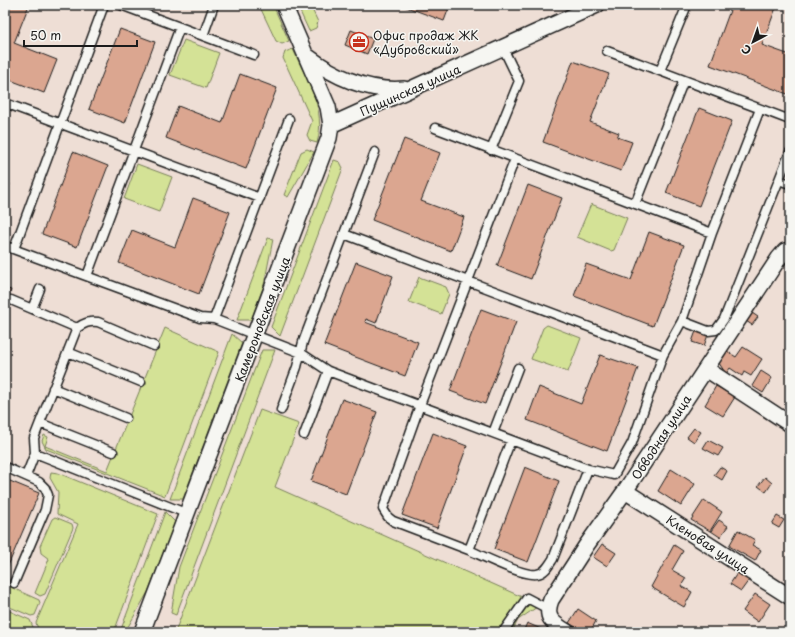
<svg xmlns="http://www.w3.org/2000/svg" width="795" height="637" font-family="'Playpen Sans',sans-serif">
<rect width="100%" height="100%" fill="#eeded5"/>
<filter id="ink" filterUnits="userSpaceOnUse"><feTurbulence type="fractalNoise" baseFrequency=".025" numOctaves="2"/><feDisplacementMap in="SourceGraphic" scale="8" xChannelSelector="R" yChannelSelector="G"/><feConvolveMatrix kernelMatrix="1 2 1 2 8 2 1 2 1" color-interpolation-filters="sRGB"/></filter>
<g filter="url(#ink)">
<path fill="#d4e296" stroke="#787f59" d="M259 5H273L289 41 282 44 276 41Z
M297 5H310L318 22 316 28 309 31Z
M184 40 219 53 206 88 170 75Z
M293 49C306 79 327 109 317 143L310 141 307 135 312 121 283 58 285 52Z
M307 149 314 152 288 197 284 195 301 152Z
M334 160 340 162 343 168 280 336 271 327Z
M137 164 172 177 159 212 124 199Z
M591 204 627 218 614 250 611 251 577 237Z
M268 238 273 239 264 285 251 320H237Z
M419 277 446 287 449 294 441 314 409 302Z
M547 325 581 338 568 372 531 359 543 328Z
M165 328 219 352 165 496 46 449 42 441 44 435 48 437 45 446 107 471Z
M232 334 242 343 183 499H170Z
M262 350H275L176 615 171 613 179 567Z
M260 410 299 424 275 487 540 605 518 620 512 632H175Z
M51 472 58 473 158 514 114 632H39L36 623 78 524 57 514 58 492 50 478Z
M165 512 175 522 148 592 125 632H120Z
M55 517 72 524 73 528 45 594 40 596 35 593 49 559 41 553 40 546 52 519Z
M8 586 39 600 40 603 35 615 31 616 5 605V587Z
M5 609 30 620 35 632H5Z"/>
<path fill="#dba690" stroke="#1c1c1c" d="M5 5H29L14 43 57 60 44 93 5 78Z
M401 5H450L444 21Z
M732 5H777L762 45 790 55V95L710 65Z
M120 29 155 42 125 123 89 109Z
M351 30 373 39 367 54 345 45Z
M573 61 609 74 590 122 619 133 617 137 632 142 621 171 543 142Z
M240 74 277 88 246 169 166 138 178 106 222 123Z
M699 108 732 121 699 206 666 193Z
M404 139 440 153 421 201 464 217 451 251 372 220Z
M73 152 108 166 77 247 42 234Z
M5 182 10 184 5 199Z
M528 185 562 198 531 279 497 266Z
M193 198 230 212 199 294 119 263 132 230 175 247Z
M649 232 684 245 653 326 574 296 586 264 631 280Z
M356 262 393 276 376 323 366 319 365 322 418 342 405 376 324 345Z
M5 288 11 290 6 302 5 301Z
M481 309 516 322 485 404 450 391Z
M749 311 758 317 752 325 743 319Z
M696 331 708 335 704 346 692 342Z
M743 347 762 359 751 376 744 372 742 376 730 368 726 374 717 360 724 349 736 357Z
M600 355 638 368 607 451 527 420 539 387 581 404Z
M761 371 772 378 763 393 752 386Z
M716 386 735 397 723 416 705 405Z
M342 399 377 412 346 494 311 481Z
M694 428 701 432 694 442 687 437Z
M433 433 467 446 437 528 402 515Z
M708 440 723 448 718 456 703 448Z
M790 445V459L784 454Z
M525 467 559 481 528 562 494 549Z
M720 467 727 471 722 480 714 475Z
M671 469 695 484 681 506 658 491Z
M765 477 772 483 766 492 758 486Z
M5 479 39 493 5 573Z
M704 500 722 512 710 531 691 520Z
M777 516 784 520 779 528 772 524Z
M719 520 728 526 720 537 711 531Z
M738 530 755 540 752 545 761 550 755 561 729 546Z
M602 544 616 553 607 566 593 557Z
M674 545 683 551 672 570 686 578 681 586 692 592 684 607 651 587Z
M738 572 749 580 741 591 730 584Z
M755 594 770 604 758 622 743 611Z
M578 609 596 621 590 632H584L569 623Z
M527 623 548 632H523Z"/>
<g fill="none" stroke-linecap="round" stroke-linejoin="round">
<g stroke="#1c1c1c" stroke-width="11">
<path id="lane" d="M121 5 254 55
M203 36 214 5
M607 51 790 120
M660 71 687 5
M5 103 260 198
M760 109 712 233 682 321 708 331 716 330 724 319 790 152
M435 128 712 233
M491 150 519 81 503 48
M779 180 790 184
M635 204 684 80
M344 234 663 355
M5 246 200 318 214 319 289 119
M14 249 104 5
M87 276 180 27
M11 300 77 328 34 438 35 453 26 476
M32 309 40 289
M214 319 301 353 328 371 588 469 614 475 632 443 663 355 682 321
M77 328C84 323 89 321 98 322L154 346
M68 352 141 382
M53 388 126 418
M281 410 297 367 303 342 375 152
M40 423 113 452
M493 433 518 368
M304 435 328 371
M511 440 469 550C483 556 524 577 537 574 545 573 549 565 553 559L588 469
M35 453 188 514
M5 467 39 482 45 488 48 495 45 510 14 583
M469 550 393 521 388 517 383 509 420 405 515 159
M503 632 527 598 548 609"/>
</g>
<g stroke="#1c1c1c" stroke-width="18">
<path id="street" d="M307 56C335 77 368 92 404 89
M331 125 597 5
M706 369 790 424
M625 491 790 597
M142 632 329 138 331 125 328 107 284 5
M567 632C553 623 544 618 551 600L586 546 625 491 779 258 785 251 790 250"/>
</g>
<use href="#lane" stroke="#f6f6f2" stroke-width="8"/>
<use href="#street" stroke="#f6f6f2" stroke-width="15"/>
</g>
</g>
<defs>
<g id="office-ring" transform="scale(1)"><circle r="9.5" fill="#f6f6f2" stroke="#c8321e" stroke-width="1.5"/><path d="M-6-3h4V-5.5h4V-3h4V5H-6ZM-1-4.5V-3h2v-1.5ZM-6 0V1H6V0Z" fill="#c8321e"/></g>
</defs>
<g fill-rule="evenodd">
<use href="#office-ring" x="359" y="42"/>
</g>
<g text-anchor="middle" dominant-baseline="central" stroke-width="3" stroke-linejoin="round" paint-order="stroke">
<g font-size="12" fill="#1c1c1c" stroke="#f6f6f2" text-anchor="start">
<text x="373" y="35">Офис продаж ЖК<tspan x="373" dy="14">«Дубровский»</tspan></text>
</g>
<g font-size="12" fill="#1c1c1c" stroke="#f6f6f2">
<text transform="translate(410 90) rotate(-24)">Пущинская улица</text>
<text transform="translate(262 319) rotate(-69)">Камероновская улица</text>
<text transform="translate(661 437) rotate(-57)">Обводная улица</text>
<text transform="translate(708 544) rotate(33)">Кленовая улица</text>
</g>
</g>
<rect width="795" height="637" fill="none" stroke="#f6f6f2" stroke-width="20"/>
<rect x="10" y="10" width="775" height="617" fill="none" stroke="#1c1c1c" stroke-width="1.5" filter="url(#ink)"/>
<g transform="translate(753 42) rotate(221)" stroke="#f6f6f2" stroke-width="3" paint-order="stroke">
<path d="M0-3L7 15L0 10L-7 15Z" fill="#1c1c1c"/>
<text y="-6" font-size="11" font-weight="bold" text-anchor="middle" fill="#1c1c1c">С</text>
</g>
<path d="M24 40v6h113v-6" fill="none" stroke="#1c1c1c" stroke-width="2"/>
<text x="30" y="40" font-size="12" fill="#1c1c1c" stroke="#f6f6f2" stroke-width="3" paint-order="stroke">50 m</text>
</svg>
